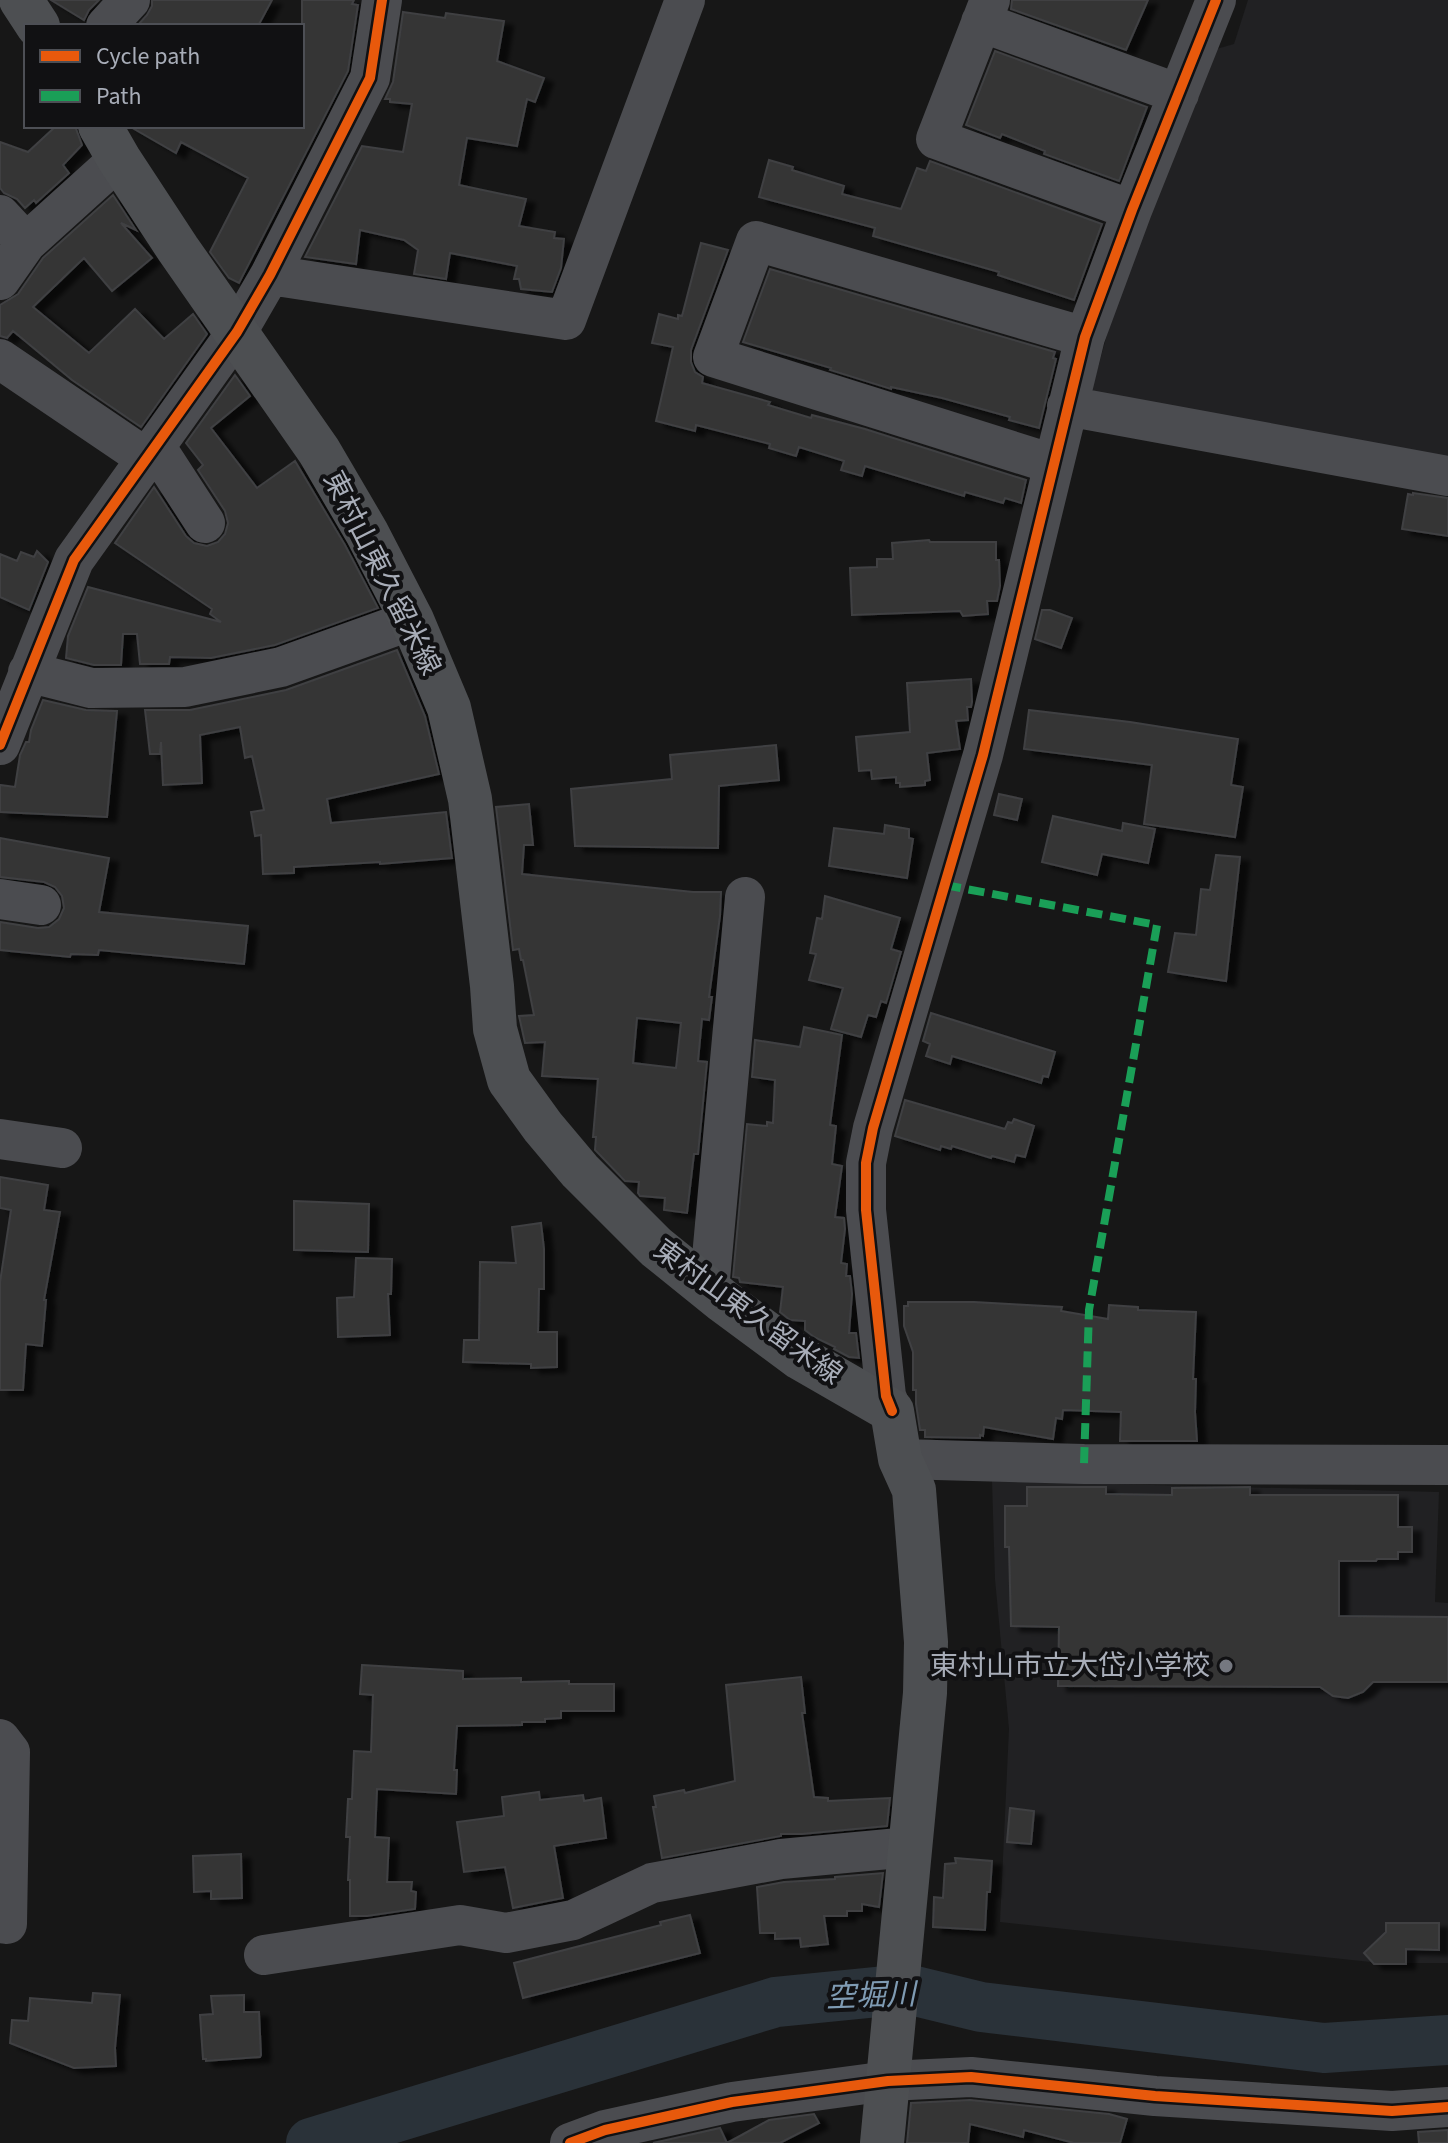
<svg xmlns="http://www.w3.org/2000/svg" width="1448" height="2143" font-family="'Source Sans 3','Noto Sans JP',sans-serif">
<defs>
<filter id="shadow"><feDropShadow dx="9" dy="5" stdDeviation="2" flood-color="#0009"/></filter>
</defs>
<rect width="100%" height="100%" fill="#171717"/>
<path fill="#212123" d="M1248 0H1448V468L1089 400 1113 313 1213 50 1234 44Z
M992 1481 1439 1492 1435 1602 1448 1603V1963H1380L1000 1922 1009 1729 995 1579Z"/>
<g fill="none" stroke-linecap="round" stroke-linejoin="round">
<path stroke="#2a3239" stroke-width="50" d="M311 2143 776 2002 907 1989 981 2007 1324 2048 1448 2040"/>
</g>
<path fill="#353536" stroke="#3f4043" stroke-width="2" fill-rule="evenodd" filter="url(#shadow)" d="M51 0H99L89 10 84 20Z
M152 0H272L258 26H137L147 15 152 6Z
M302 0H354L352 4 358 5 348 71 239 283 229 278 210 252 248 178 181 142 176 153 129 126H302Z
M1012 0H1148L1126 50 1011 9Z
M403 12 445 18 446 13 504 21 497 61 544 78 535 102 527 99 517 146 467 138 459 185 526 199 519 226 555 232 554 238 564 239 561 268 552 292 521 289 519 279H514L517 266 450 253 446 279 414 274 418 250 404 240 360 230 356 264 305 257 362 146 403 152 412 104 390 102V99H385L393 82Z
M995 51 1147 107 1119 181 1044 154 1045 151 1002 134 1000 138 966 125Z
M56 126H75L82 145 63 165 69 173 36 203 34 200 25 208 17 199 4 193 0 188V142L28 152Z
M769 160 793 167 792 170 844 186 842 194 901 209 917 168 926 171 930 161 1102 224 1074 300 998 275 999 272 873 236 875 228 759 197Z
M113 195 136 230 121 223 152 258 112 291 84 258 33 307 89 353 135 309 164 339 193 314 207 334 141 427 72 380 13 331 7 338 0 336V305L18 294 43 258Z
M701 243 728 250 691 350V362L695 372 703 377 702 383 770 402 768 405 811 418 812 415 865 429 1026 480 1021 503 1005 498 1003 503 965 492 964 496 865 466 862 476 841 470 844 461 799 447 796 456 769 448 770 444 696 425 695 431 656 421 673 347 652 343 659 314 678 319V315L682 316Z
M770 269 1055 352 1053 358 1056 359 1039 428 1009 420 1010 417 942 398 891 387V389L830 370 831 368 743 342Z
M235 375 250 396 211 428 257 488 295 461 345 545 378 608 275 645 211 658 170 657 169 664H140L137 634H123L121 665H94L66 658 68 636 88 587 221 622 210 614 212 609 115 543 154 487 186 536 194 543 207 546 218 542 225 534 228 523 225 511 198 470 203 465 186 443Z
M1413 493 1448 498V536L1402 529 1408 494 1413 495Z
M929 540 930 542H996V560H999L1000 586 997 601H987L988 614 963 616 960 611 852 615 850 568 877 567V559H893L892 543Z
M37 551 48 562 29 610 0 597V554L17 561 21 552 34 557Z
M1042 610H1050L1072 618 1061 648 1035 639Z
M397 650 425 716 439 774 327 799 331 823 446 812 452 858 380 864V862L294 867V873L263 874 261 835 255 836 251 812 264 810 252 756 245 758 240 727 200 735 202 783 163 785 161 742 160 754H150L145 710H190L286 690Z
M971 679 972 702 971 707H967L968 720 956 721 960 749 927 753 930 780 925 781V785L900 787V783H896V777L872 779 871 770 859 771 856 737 910 732 907 683Z
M43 700 86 710 117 711 107 817 0 812V785L15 787 20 755 26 742H29L31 730Z
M1029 710 1130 722 1238 739 1231 785 1243 787 1235 837 1144 824 1152 765 1024 749Z
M776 745 779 780 719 786 718 848 575 846 571 789 672 779 670 755Z
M999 794 1022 799 1017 820 994 815Z
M529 804 533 845H524L522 874 693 892H721L720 916 709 997H712L709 1020 702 1019 698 1061 707 1062 698 1154H694L687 1213 664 1210 665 1198 640 1196 638 1193 639 1182 625 1181 595 1150 596 1137H593L598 1079 542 1076 545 1042 525 1043 519 1016 534 1015 523 960H521L519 949 513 950 496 807ZM637 1018 681 1023 676 1068 633 1063Z
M1053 816 1122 831 1123 823 1155 829 1148 863 1102 854 1097 875 1042 862Z
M885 825 909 829V838L913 839 907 878 829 866 834 828 884 834Z
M0 838 109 858 99 912 248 926 244 964 99 950 98 955 71 954 70 957 0 950V922L38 928 49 927 59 919 64 908 62 896 55 887 44 882 0 877Z
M1216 855 1240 857 1226 981 1168 972 1175 933 1196 935 1201 889 1210 890Z
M825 896 900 918 891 949 901 952 886 1003 881 1001 876 1017 868 1015 861 1037 831 1029 843 988 809 980 816 954 810 953 817 918 822 919Z
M931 1013 1055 1052 1048 1077 1043 1076 1041 1083 952 1056 950 1064 926 1056 930 1044 923 1041Z
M804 1027 842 1035 830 1125 836 1126 832 1164 842 1166 835 1217 844 1218 845 1229 841 1263 847 1264 846 1276H850L852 1294 849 1333H856L859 1358 849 1357 834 1349 835 1347 814 1337 805 1330V1321L790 1320 780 1312 783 1287 740 1282 739 1278 733 1277 747 1124 767 1126V1122L773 1123 775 1080 752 1077 755 1040 800 1047Z
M905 1100 1005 1129 1008 1122 1012 1123 1014 1119 1034 1126 1025 1157 1016 1155 1014 1162 992 1156 991 1158 952 1146 951 1149 941 1146 940 1150 895 1136Z
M0 1177 48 1185 44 1210 60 1212 44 1300H46L42 1346 26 1344 23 1390H0V1282L11 1210 0 1208Z
M294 1201 369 1204 368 1252 294 1250Z
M541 1223 544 1249V1289H539L538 1332H557V1367L531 1368V1364L463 1362 464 1340H479L480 1262 516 1263 512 1227Z
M356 1258 392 1259 391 1294H388L390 1335 338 1337 337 1298 354 1297Z
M908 1302H974L1062 1307 1061 1311 1108 1319 1109 1305 1138 1307V1310L1196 1312 1193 1379H1196L1195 1412 1197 1441H1120L1121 1412 1063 1410 1062 1419 1056 1418 1053 1439 984 1427 983 1436 980 1435V1438L925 1437V1430H920L916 1404V1390H913V1352L904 1326V1306H908Z
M1027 1487H1106V1494L1172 1495V1488L1250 1487V1495H1398V1527H1412V1552H1398V1559H1377L1376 1561H1339V1616L1448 1617V1682H1373L1363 1692 1348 1698 1333 1696 1320 1687 1058 1686 1059 1627 1011 1626 1009 1547H1005V1506H1027Z
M362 1665 463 1671V1679L521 1678V1682L569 1681V1684H614V1711H561V1718L545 1719V1722H522V1725L457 1726 454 1770H457L456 1794 377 1789 375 1837 389 1838 387 1882H412L411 1891 416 1892 415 1909 367 1916H350V1880H348L350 1837H346L348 1799H352L354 1751 371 1752 373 1695 360 1694Z
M801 1677 805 1713H802L814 1797 828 1798V1801L890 1798 887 1826 802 1834H781V1836L662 1858 653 1807H656L654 1796 684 1790 685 1793 735 1781 726 1685Z
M539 1792 540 1800 583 1795 584 1801 601 1798 606 1838 554 1846 563 1898 513 1908 505 1867 464 1872 457 1822 504 1816 502 1797Z
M1010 1808 1034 1811 1031 1844 1007 1842Z
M241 1854 242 1898 211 1899V1891L194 1892 193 1856Z
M955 1858 992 1861 990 1892H987L985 1930 933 1927 934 1897 943 1898 945 1864 956 1863Z
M883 1873 879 1907 862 1904V1911H847V1916H824L828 1944 801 1947 800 1938 775 1939V1933H760L757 1887 784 1882 835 1879V1877Z
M690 1915 700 1953 523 1998 514 1963 661 1925 660 1922Z
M1386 1923H1439V1950L1406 1949V1964H1374L1364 1953 1386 1932Z
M93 1993 120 1995 115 2048 116 2066 74 2068 10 2043 12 2020 28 2021 30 1998 92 2003Z
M244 1995V2012H259L261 2055 260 2057 206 2061V2059H203L200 2015 213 2014 211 1996Z
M970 2100 1109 2114 1127 2119 1120 2143H1074L1024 2130 1023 2137 970 2124 968 2143H907L911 2103Z
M814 2114 819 2123 780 2143H653L720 2128 727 2143 769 2120Z
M1448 2130V2143H1419L1418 2132Z"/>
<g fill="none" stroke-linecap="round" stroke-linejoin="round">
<path stroke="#4b4c50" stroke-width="40" d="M990 0 936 139 1132 210
M981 22 1179 94
M106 26 130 0
M0 215 26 243
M270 275 566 320 685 0
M0 280 26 243 119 159
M0 359 146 458
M1067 406 1448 476
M155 446 205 523
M1053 464 713 357 756 241 1085 337
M28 672 91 688 185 687 281 667 412 620
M0 745 74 560 237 332 270 275 370 78 382 0
M0 899 41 905
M0 1139 62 1148
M709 1290 745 897
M892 1411 886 1396 866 1210V1163L873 1128 983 755 1085 337 1132 210 1216 0
M900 1459 1084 1464 1448 1465
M0 1739 10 1752 7 1924 0 1923
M264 1955 460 1925 506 1933 573 1920 652 1883 781 1859 910 1847
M570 2143 605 2130 732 2102 888 2081 971 2077 1155 2096 1392 2111 1448 2107"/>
<path stroke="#4d4f52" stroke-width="44" d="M21 0 38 26
M100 126 119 159 178 249 319 451 367 533 412 620 449 708 470 799 492 986 495 1029 509 1080 543 1127 580 1171 656 1247 723 1301 800 1358 892 1411 900 1459 914 1490 926 1642 925 1693 882 2143"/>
<path stroke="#1a9f57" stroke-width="8" stroke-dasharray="16 8" stroke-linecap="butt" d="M945 885 1157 925 1089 1310 1084 1464"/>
<g stroke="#111113" stroke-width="15">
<path id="cycleway" d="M0 745 74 560 237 332 270 275 370 78 382 0
M892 1411 886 1396 866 1210V1163L873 1128 983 755 1085 337 1132 210 1216 0
M570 2143 605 2130 732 2102 888 2081 971 2077 1155 2096 1392 2111 1448 2107"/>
</g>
<use href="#cycleway" stroke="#e8590c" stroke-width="10"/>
</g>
<circle fill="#757880" stroke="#111113" stroke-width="3" cx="1226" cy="1666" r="8"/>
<g text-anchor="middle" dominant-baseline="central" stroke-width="8" stroke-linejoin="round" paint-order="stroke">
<g font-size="28" fill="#a8adb8" stroke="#111113">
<text transform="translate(382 573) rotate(63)">東村山東久留米線</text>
<text transform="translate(748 1312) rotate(36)">東村山東久留米線</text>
</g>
<g font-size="28" fill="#a8adb8" stroke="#111113" text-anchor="end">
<text x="1210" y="1666">東村山市立大岱小学校</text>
</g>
<g font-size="30" font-style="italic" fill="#7f9bb3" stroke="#111113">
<text transform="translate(871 1996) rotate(-2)">空堀川</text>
</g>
</g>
<rect x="24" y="24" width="280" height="104" fill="#111113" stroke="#4d4f55" stroke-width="2"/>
<rect x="40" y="50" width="40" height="12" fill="#e8590c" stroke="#4d4f55" stroke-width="2"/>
<text x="96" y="64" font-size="24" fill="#a8adb8">Cycle path</text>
<rect x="40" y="90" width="40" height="12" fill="#1a9f57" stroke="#4d4f55" stroke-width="2"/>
<text x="96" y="104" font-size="24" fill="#a8adb8">Path</text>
</svg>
